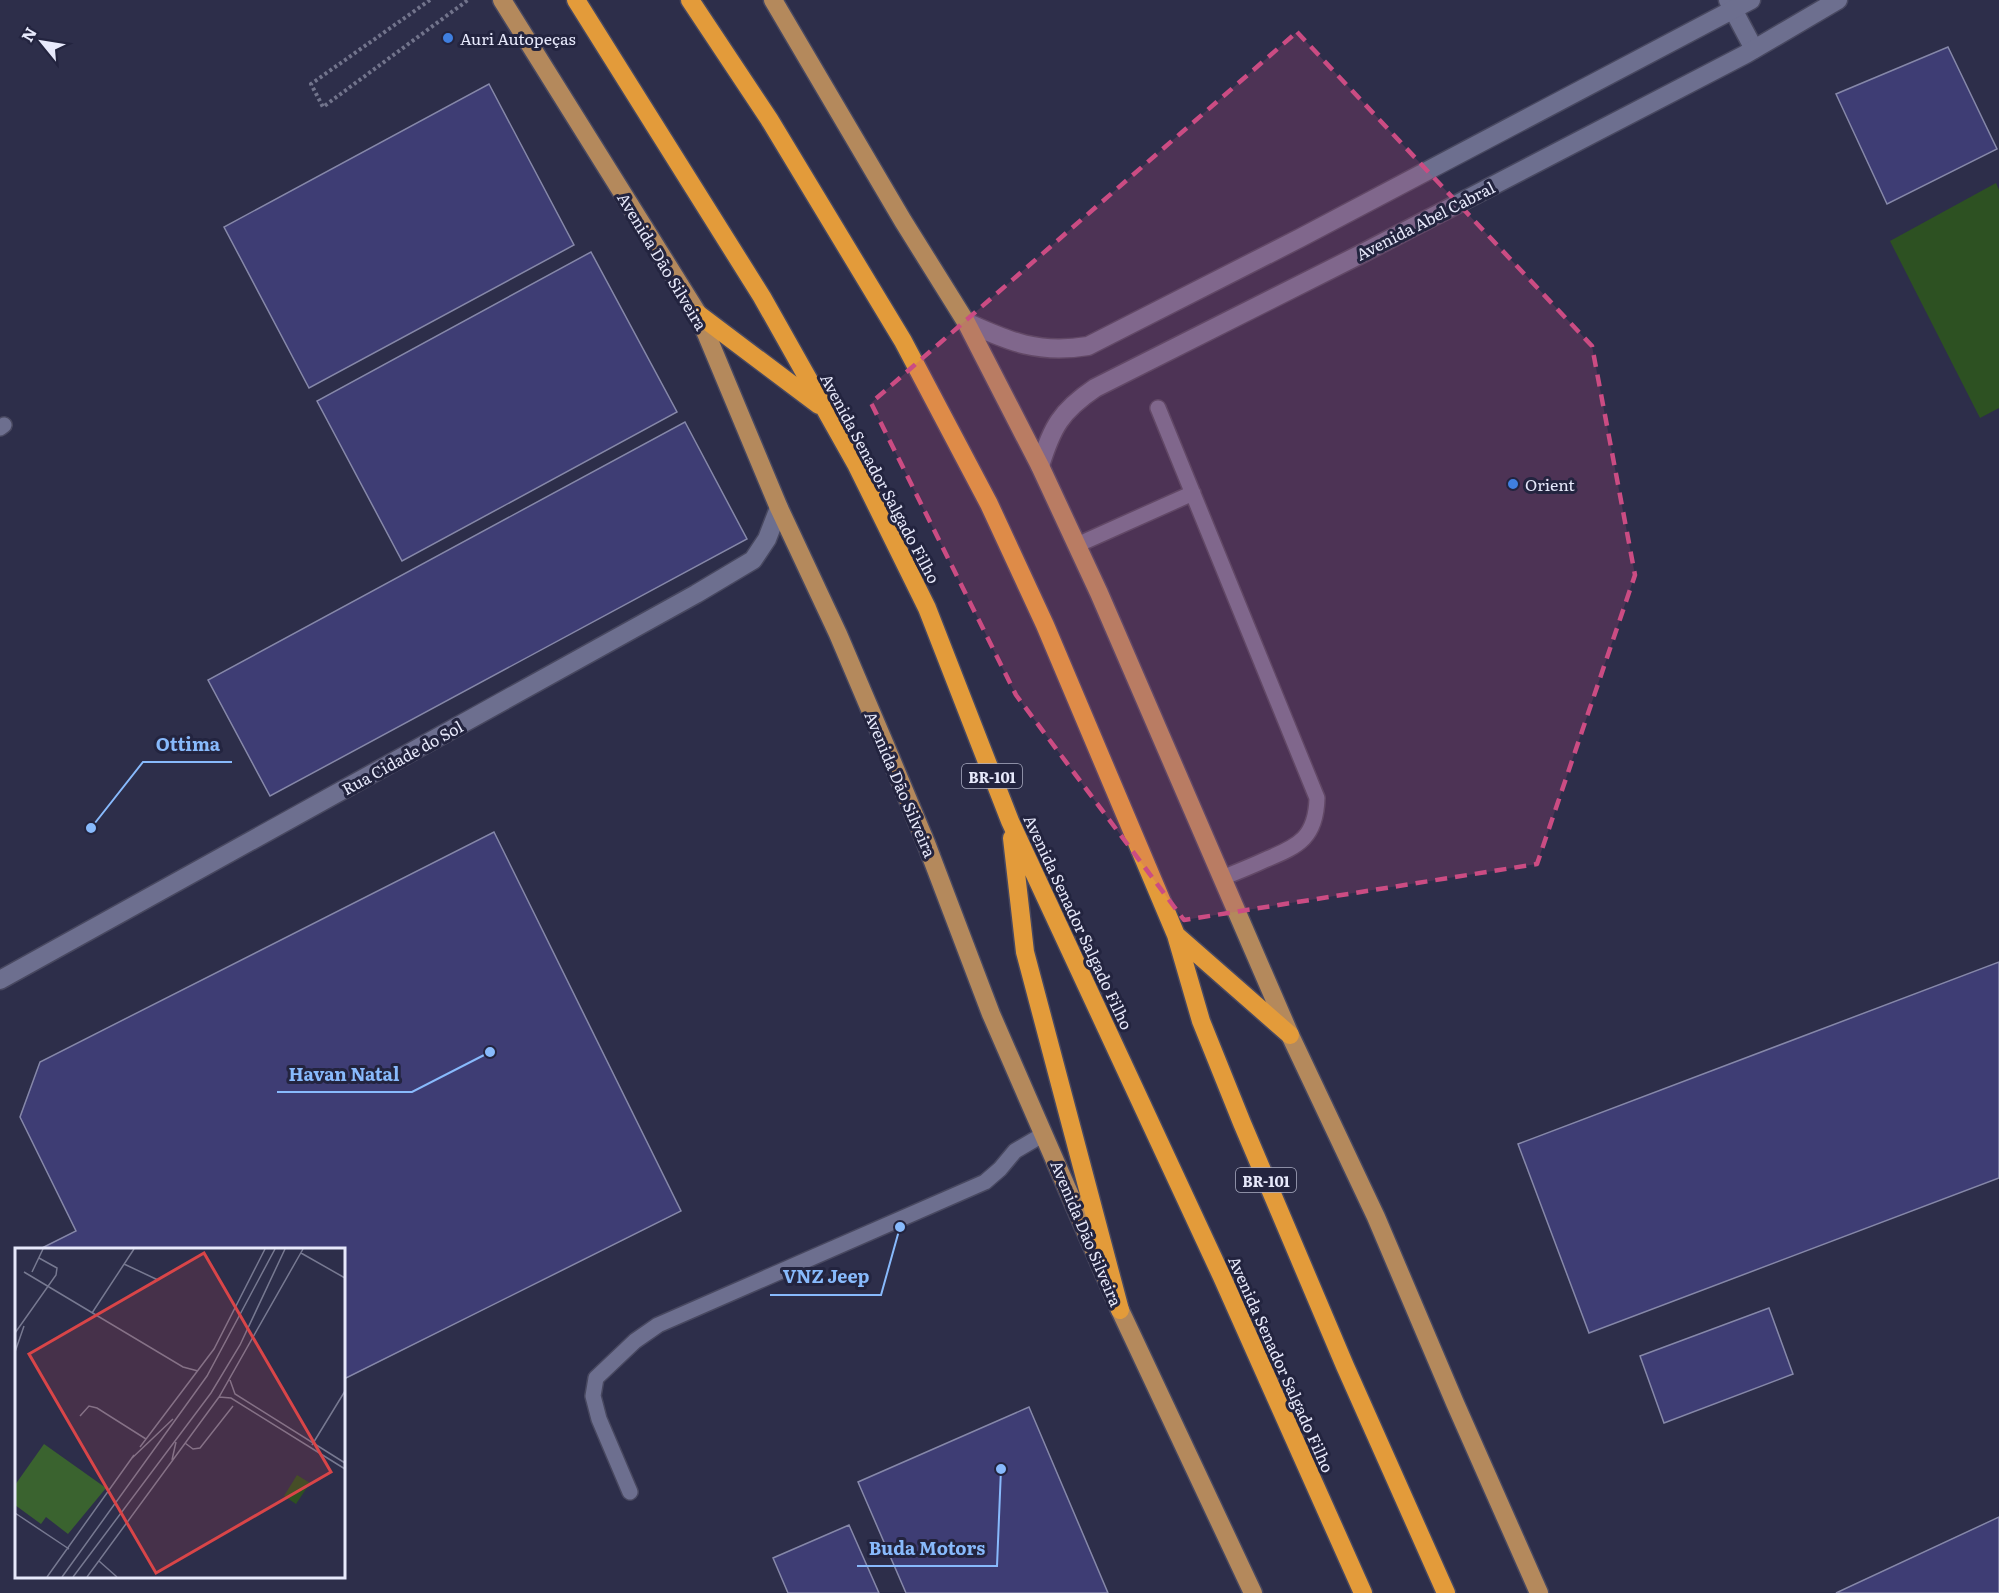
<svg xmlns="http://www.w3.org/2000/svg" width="1999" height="1593" font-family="Literata,serif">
<rect width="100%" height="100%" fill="#2d2e4a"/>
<path fill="#2d5122" d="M1996 183 1999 190V408L1980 418 1890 241Z"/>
<path fill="#3e3d74" stroke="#8688a9" stroke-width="1.5" d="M1948 47 1997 149 1887 204 1836 94Z
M489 84 574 245 309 388 224 227Z
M591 252 677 412 402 561 317 401Z
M685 422 747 539 270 796 208 680Z
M494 832 681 1211 344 1379V1250H38L76 1231 20 1117 40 1062Z
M1999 962V1178L1589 1333 1518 1144Z
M1769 1308 1793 1374 1664 1423 1640 1356Z
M1029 1407 1108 1593H906L858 1482Z
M1999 1517V1593H1836Z
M849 1525 879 1593H788L773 1558Z"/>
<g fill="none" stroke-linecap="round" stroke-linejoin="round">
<g stroke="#484860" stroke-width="18">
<path id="lane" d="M1158 408 1317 798C1316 837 1299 846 1267 859 1252 866 1237 872 1222 878
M0 428 4 425
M1077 545 1193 493
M630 1492 599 1419 593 1396 596 1378 635 1341 658 1325 985 1182 1000 1169 1015 1151 1044 1134"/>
</g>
<g stroke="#484860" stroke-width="21">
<path id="street" d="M1728 0 1754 49"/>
</g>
<g stroke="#484860" stroke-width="21">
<path id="secondary" d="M966 322C1010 342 1038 354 1088 346L1300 238 1751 0
M1040 466C1052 427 1061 411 1095 388L1363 253 1746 54 1838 0
M0 980 696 594 753 560 767 539 779 508"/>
</g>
<g stroke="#484860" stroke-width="21">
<path id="primary" d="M502 0 698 314 779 508 838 634 886 747 926 843 991 1014 1120 1310 1253 1593
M773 0 903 221 966 322 1040 466 1099 593 1290 1035 1376 1217 1455 1403 1539 1593"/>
</g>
<g stroke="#484860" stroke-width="21">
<path id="highway" d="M576 0 762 297 856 464 927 608 1010 821 1222 1277 1363 1593
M690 0 769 119 903 341 989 504 1045 625 1176 935 1201 1021 1242 1123 1345 1366 1446 1593
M698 314 819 405
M1012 838 1025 952 1120 1310
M1176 935 1290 1035"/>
</g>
<path stroke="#72748c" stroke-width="4" stroke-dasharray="3 3" stroke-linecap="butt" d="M430 0 311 84 323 107 468 0"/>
<use href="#lane" stroke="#6d6f8f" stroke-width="15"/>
<use href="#street" stroke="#6d6f8f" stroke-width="18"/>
<use href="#secondary" stroke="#6d6f8f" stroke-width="18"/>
<use href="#primary" stroke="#b4895c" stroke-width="18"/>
<use href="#highway" stroke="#e39b3a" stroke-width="18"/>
</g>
<path fill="#cb4c83" fill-opacity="0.2" stroke="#cb4c83" stroke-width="4.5" stroke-dasharray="12 8" stroke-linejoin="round" d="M1297 32 1592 346 1635 575 1537 864 1184 920 1016 695 871 403Z"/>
<g fill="#3f7fe0" stroke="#23243f" stroke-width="2">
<circle cx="448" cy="38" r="6"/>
<circle cx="1513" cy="484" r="6"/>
</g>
<g text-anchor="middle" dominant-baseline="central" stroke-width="6" stroke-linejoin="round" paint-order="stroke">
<g fill="#23243f" stroke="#acaec3" stroke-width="1.5">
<rect x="962" y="764" width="60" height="24" rx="4.5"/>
<rect x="1236" y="1168" width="60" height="24" rx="4.5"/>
</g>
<g font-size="15" font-weight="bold" fill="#e7e9fb">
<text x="992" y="776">BR-101</text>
<text x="1266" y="1180">BR-101</text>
</g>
<g font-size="16" fill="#e7e9fb" stroke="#23243f" text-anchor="start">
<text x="460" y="38">Auri Autopeças</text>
<text x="1525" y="484">Orient</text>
</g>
<g font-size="16" fill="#e7e9fb" stroke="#23243f">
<text transform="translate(1425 220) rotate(-27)">Avenida Abel Cabral</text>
<text transform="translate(663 261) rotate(59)">Avenida Dão Silveira</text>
<text transform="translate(881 478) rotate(62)">Avenida Senador Salgado Filho</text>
<text transform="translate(402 757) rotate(-29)">Rua Cidade do Sol</text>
<text transform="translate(901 784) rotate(67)">Avenida Dão Silveira</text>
<text transform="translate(1079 922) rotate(65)">Avenida Senador Salgado Filho</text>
<text transform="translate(1087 1233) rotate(67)">Avenida Dão Silveira</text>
<text transform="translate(1282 1364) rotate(66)">Avenida Senador Salgado Filho</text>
</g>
</g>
<g transform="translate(15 1248)">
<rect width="330" height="330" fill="#2d2e4a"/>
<path d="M282 227 295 235 281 256 269 248Z" fill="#2d5122"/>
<path d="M29 196 91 240 53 286 31 269 26 276 0 257V237Z" fill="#3a632f"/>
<path fill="none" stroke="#777991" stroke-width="1.5" d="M286 5 330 30M109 16 143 32M9 24 168 119 183 123M17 24 28 1M77 65 119 1M0 85 41 27 42 20 24 10M0 104 9 78M215 132 220 146 330 215M204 149 216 150 330 221M65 168 74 158 82 160 131 191M170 195 178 201 185 200 218 158M297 197 330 143M125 199 199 101 250 1M116 211 158 171M157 212 161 194M0 265 54 301M84 313 102 329M32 329 119 207M47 329 192 128 260 1M58 329 196 145 225 97 270 1M72 329 204 149 288 1"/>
<path fill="#d94548" fill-opacity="0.15" stroke="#d94548" stroke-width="3" d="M189 5 316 224 141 325 14 106Z"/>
<rect width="330" height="330" fill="none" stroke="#e7e9fb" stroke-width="3"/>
</g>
<path fill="none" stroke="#88bafc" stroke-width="2" d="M91 828L143 762H232M490 1052L412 1092H277M900 1227L881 1295H770M1001 1469L997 1566H857"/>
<g fill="#88bafc" stroke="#23243f" stroke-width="2">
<circle cx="91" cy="828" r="6"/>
<circle cx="490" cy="1052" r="6"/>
<circle cx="900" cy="1227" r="6"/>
<circle cx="1001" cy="1469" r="6"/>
</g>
<g font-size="18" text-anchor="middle" font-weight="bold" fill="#88bafc" stroke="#23243f" stroke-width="6" stroke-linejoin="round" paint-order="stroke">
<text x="188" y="751">Ottima</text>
<text x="344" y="1081">Havan Natal</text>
<text x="826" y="1283">VNZ Jeep</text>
<text x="927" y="1555">Buda Motors</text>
</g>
<g transform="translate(42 42) rotate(300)" stroke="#23243f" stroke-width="4.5" paint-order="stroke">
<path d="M0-4.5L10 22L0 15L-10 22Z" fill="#e7e9fb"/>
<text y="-9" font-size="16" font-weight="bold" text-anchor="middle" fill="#e7e9fb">N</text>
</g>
</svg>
